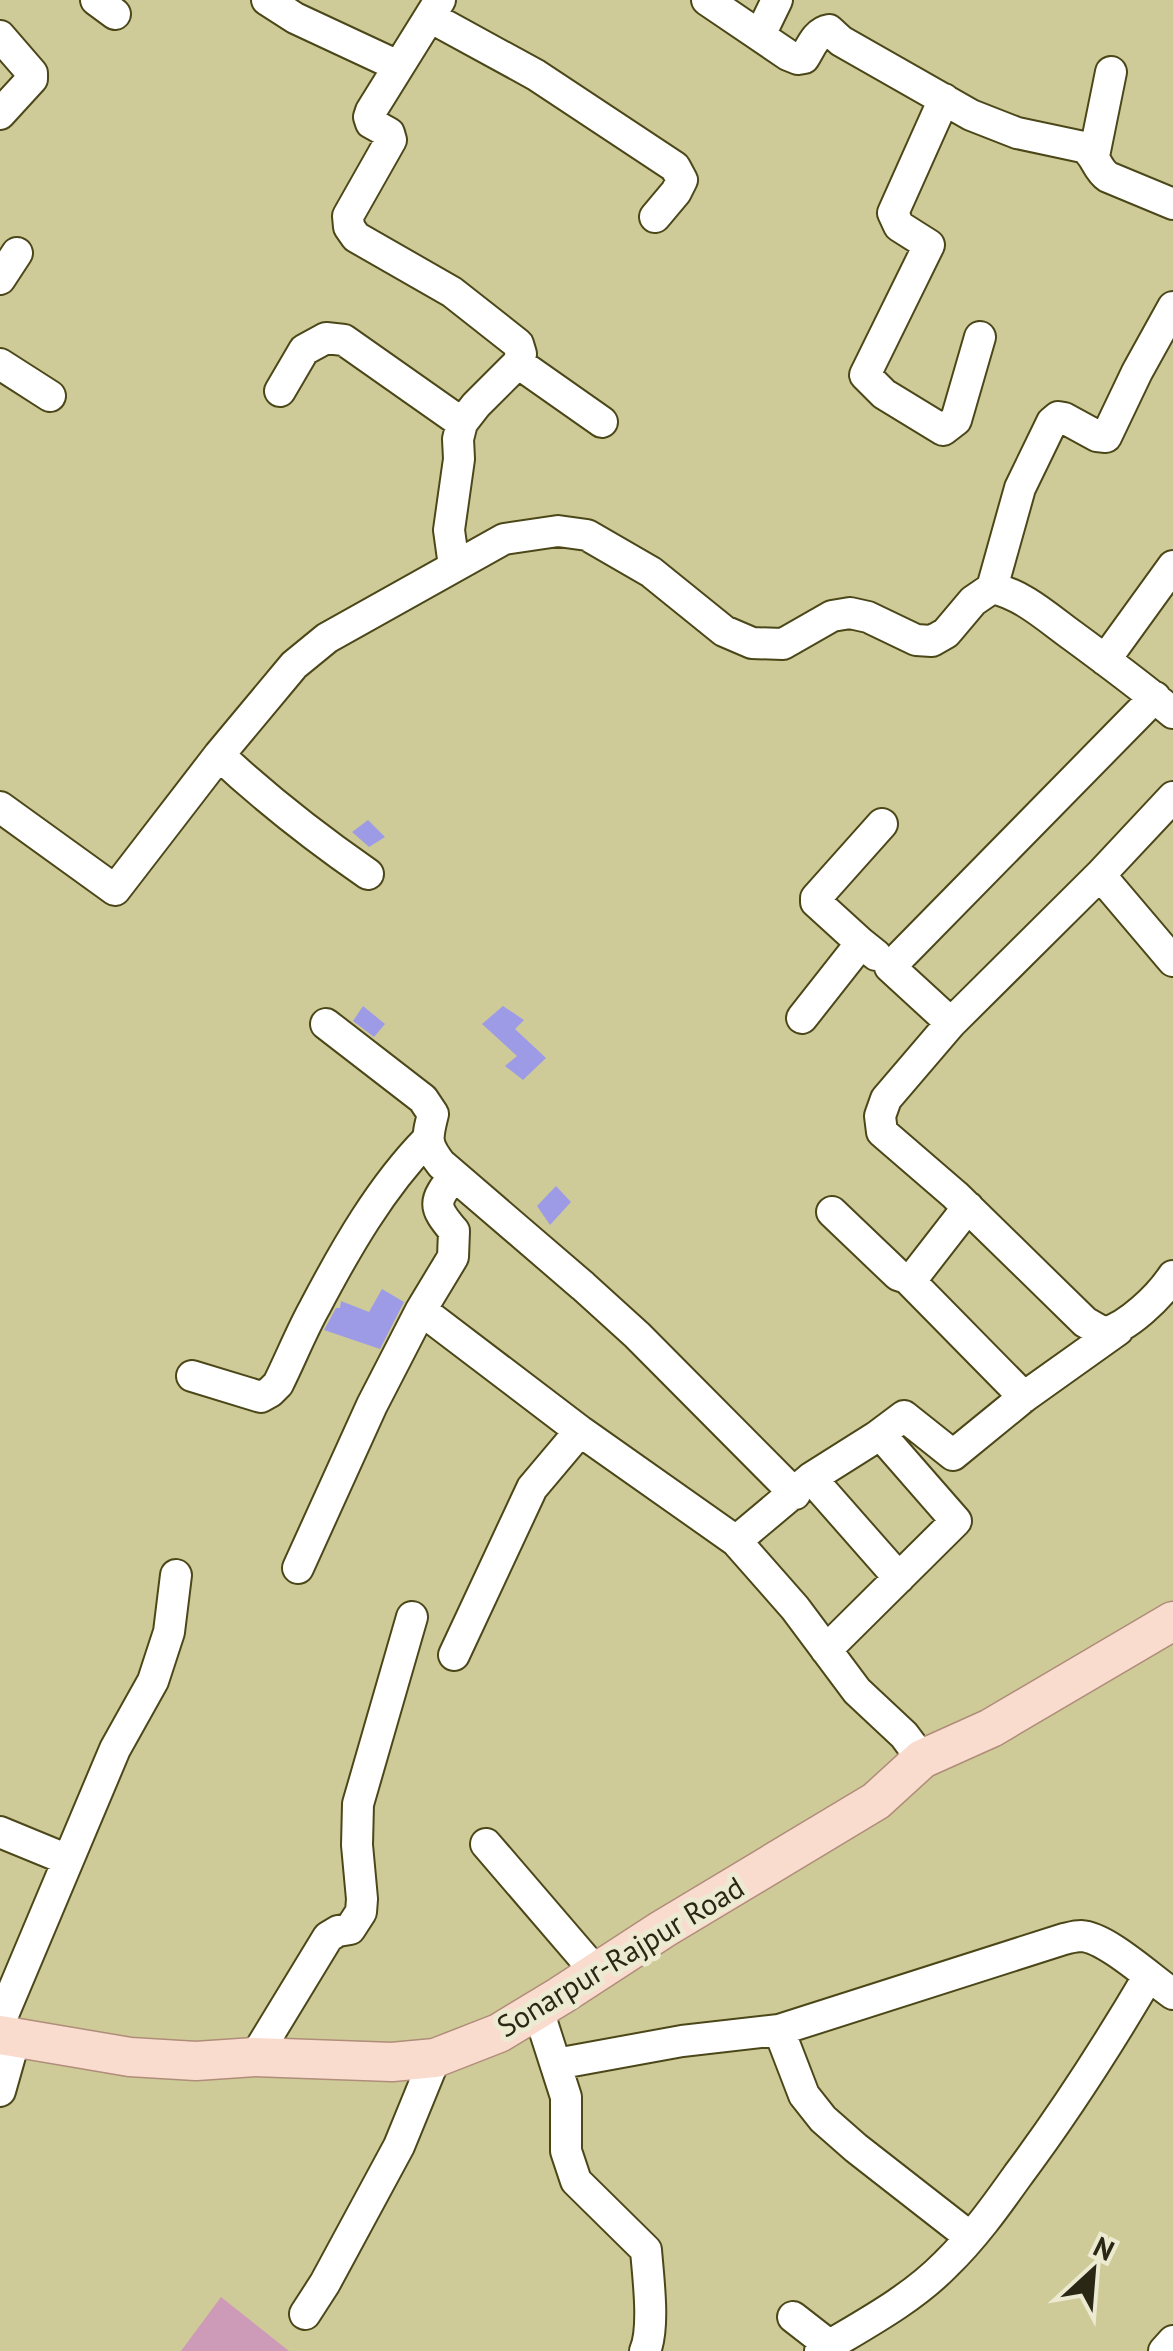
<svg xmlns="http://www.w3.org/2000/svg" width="1173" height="2351" font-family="'PT Sans',sans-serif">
<rect width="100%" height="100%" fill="#cfcb99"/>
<path fill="#cd9ab7" d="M221 2297 289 2351H181Z"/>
<path fill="#9d9be6" d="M368 820 385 837 369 847 352 832Z
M363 1006 385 1024 374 1037 353 1021Z
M503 1006 524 1020 515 1029 546 1058 523 1080 505 1066 517 1056 482 1024Z
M556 1186 571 1202 550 1225 537 1206Z
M382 1289 404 1302 380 1349 324 1330 336 1308H340L341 1301 369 1312Z"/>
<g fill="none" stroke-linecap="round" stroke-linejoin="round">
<g stroke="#4b4718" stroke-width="34">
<path id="minor" d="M96 0 115 14
M267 0 295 18 398 66
M440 0 371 111 369 117 371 123 389 133 391 140 348 216 349 227 356 237 452 292 518 344 521 354 518 363 476 405 462 423 458 439 459 459 449 530 454 566
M707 0 788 55 798 59 804 58C811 47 816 32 829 30L841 41 971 115 1017 133 1083 147C1096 154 1096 169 1108 177L1173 204
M430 17 536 75 675 167 682 180 676 192 655 217
M760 35 777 0
M0 36 32 73V79L0 114
M944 99 893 213 899 226 929 245 865 375 884 394 943 430 956 420 980 337
M1094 156 1111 72
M0 279 17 253
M518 363 602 422
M0 364 50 396
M280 391 304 350 326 338 344 340 462 423
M992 588 1020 488 1052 422 1058 417 1064 418 1097 436 1106 437 1137 372 1173 307
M1105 660 1173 566
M219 755C265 798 316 838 368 874
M1173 797 1100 875 951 1023 886 1099 880 1116 882 1132 955 1195 1085 1322 1104 1333C1128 1327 1159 1297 1173 1276
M0 807 115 890 219 755 294 665 327 638 504 539 558 531 587 535 651 572 724 631 752 643 783 644 832 616 850 613 868 617 916 640 932 641 946 633 973 601 992 588C1022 594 1048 618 1073 636 1107 661 1141 686 1173 713
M1100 875 1173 961
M861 943 816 902V898L882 824
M802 1018 861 943 876 955
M951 1023 890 967 1155 697
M326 1024 423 1099 433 1114C427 1138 425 1144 441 1164L583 1286 637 1335 795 1494
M832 1212 898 1275 907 1278 916 1274 968 1207
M907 1278 1024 1397
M421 1310 580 1431 736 1541 795 1608 857 1691 904 1735 922 1759
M192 1376 261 1397 270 1392 278 1384C291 1358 301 1332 315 1307 346 1248 381 1187 427 1140
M811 1478 876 1437 904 1416 953 1455 1024 1397 1118 1330
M736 1541 811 1478 899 1578
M298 1568 372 1405 421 1310 453 1257 454 1231C433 1206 433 1202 454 1176
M826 1650 956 1521 880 1434
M454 1655 532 1488 580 1431
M0 1832 68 1860
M486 1844 596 1972
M538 2010 566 2097V2151L576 2181 646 2250C648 2276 655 2328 645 2351
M0 2022 115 1749 153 1681 169 1632 176 1575
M779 2030 804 2095 823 2119 856 2148 970 2237
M255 2057 328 1937 338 1931 350 1929 361 1912 362 1899 357 1845 358 1804 412 1617
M556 2064 682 2041 779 2030 1064 1939C1069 1938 1075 1936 1081 1936 1106 1937 1151 1979 1173 1994
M0 2091 15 2038
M305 2314 325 2283 399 2146 435 2058
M793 2317 829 2345
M820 2351C863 2325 911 2300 946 2264 973 2238 996 2206 1018 2175 1065 2112 1108 2045 1148 1977
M1164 2351 1173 2341"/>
</g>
<g stroke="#af8d79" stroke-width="41">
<path id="major" d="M0 2035 130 2057 196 2061 255 2057 392 2062 435 2058 499 2033 560 1996 663 1929 876 1801 922 1759 991 1728 1173 1621"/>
</g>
<use href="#minor" stroke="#fff" stroke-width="30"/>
<use href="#major" stroke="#fadccf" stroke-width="38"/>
</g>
<g text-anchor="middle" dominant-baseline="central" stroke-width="10" stroke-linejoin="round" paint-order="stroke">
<g font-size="30" fill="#2a2815" stroke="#ecebd2">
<text transform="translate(620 1956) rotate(-31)">Sonarpur-Rajpur Road</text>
</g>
</g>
<g transform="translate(1093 2271) rotate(26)" stroke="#ecebd2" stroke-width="8" paint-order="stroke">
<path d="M0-8L18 38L0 25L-18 38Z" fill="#2a2815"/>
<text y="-15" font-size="28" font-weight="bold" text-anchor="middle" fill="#2a2815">N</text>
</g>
</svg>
